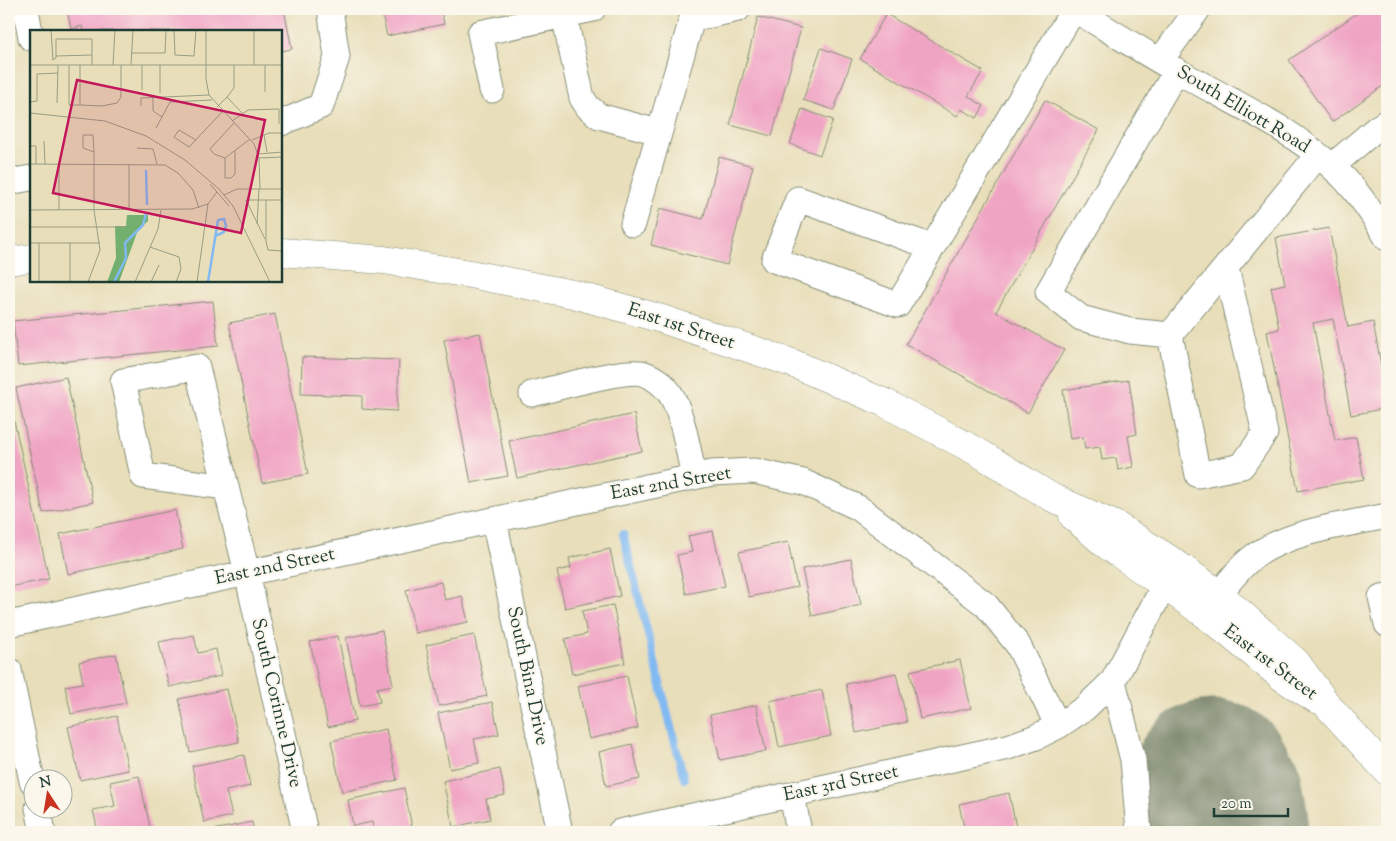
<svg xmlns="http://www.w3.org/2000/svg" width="1396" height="841" font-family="'Sorts Mill Goudy',serif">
<rect width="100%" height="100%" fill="#fbf7ec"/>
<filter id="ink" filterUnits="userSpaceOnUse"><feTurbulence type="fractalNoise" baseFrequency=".02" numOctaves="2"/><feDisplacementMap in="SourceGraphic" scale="10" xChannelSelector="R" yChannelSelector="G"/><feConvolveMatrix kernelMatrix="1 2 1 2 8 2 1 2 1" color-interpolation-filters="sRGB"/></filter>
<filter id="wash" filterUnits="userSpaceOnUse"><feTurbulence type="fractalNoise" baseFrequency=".0096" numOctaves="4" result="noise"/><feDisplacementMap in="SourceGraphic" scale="20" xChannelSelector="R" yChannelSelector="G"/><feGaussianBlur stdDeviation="1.12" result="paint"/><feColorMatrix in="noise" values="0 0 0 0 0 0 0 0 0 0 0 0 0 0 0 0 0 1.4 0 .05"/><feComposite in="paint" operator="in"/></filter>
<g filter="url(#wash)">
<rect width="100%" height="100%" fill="#e8deb9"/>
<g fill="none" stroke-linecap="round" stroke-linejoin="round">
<path stroke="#81baf2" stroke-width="8" d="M623 534 684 779"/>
<path stroke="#848e76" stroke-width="66" d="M1213 782 1231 768 1256 767 1268 776 1275 815V832"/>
<path stroke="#848e76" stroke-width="165" d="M1213 782 1215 832"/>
</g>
<g id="blocks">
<path fill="#f0a4c4" d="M67 9H284L292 49 281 51V31H83L82 26 71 29Z
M381 9H441L444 24 387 36Z
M1363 9H1387V83L1332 122 1289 60Z
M886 14 983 71 968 96 984 106 977 118 961 109 957 116 860 59Z
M758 17 801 28 772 136 730 125Z
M821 48 852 59 834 110 803 100Z
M1045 100 1099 130 996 312 1064 350 1028 413 906 344Z
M802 109 833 120 820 155 790 144Z
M719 157 753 166 727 265 651 245 660 208 703 219Z
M1329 228 1348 327 1373 322 1387 397V408L1351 415 1333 319 1313 323 1335 441 1356 437 1364 479 1298 491 1267 332 1279 329 1271 287 1285 284 1276 238Z
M213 301 218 346 18 366 13 321Z
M275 314 308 474 262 483 229 323Z
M480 333 508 476 471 483 444 340Z
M302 357 399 360 397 411 362 409V396L301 394Z
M66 377 93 502 43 513 16 388Z
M1129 380 1137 434 1128 436 1133 467 1118 470 1116 458 1102 460 1100 447 1085 449 1083 437 1070 439 1063 390Z
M9 398 49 579 9 587Z
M634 414 642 451 517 478 509 441Z
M175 510 183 549 68 574 60 534Z
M713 531 725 586 686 594 677 555 692 552 688 536Z
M788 542 797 587 749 597 739 552Z
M610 549 620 596 565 608 557 571 571 568 569 558Z
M851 559 861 605 812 616 802 569Z
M441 582 445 600 462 596 468 622 415 633 406 590Z
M613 605 625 663 572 674 565 639 587 634 582 611Z
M382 630 393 685 377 688 380 702 360 706 346 638Z
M194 635 198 653 216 649 221 676 169 687 159 642Z
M474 635 487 696 439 706 426 645Z
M338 636 355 721 328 727 310 642Z
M116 654 126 703 71 714 65 686 83 683 79 662Z
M960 660 971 708 920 719 910 671Z
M896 673 907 722 856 733 846 684Z
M627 676 638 728 589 739 578 686Z
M227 689 239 742 190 752 179 699Z
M822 690 831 736 779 747 770 701Z
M492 702 499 734 474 739 479 763 450 769 438 713Z
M756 705 766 751 720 760 710 715Z
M117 716 128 770 80 780 68 727Z
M386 729 397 780 342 792 331 741Z
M632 744 640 779 606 786 599 752Z
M244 755 250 786 226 791 232 816 204 822 192 766Z
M500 769 505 795 486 799 490 819 453 827 443 781Z
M139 776 151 832H98L93 810 115 806 110 782Z
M404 788 413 832H374L372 822 353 826 348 800Z
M1009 793 1017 832H965L959 804Z
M252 822 254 832H208V831Z"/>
</g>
</g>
<g filter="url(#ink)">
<use href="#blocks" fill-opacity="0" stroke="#848e76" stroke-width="1"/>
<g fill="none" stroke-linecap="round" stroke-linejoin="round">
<g stroke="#848e76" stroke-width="27">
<path id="minor" d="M26 9 31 38
M1074 9C1109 30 1143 52 1179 72 1230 101 1287 126 1331 166 1354 185 1372 212 1387 238
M564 15 582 98 588 107 599 116 658 132
M1160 61 1198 9
M1176 71 1048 292 1081 318 1130 331 1170 335 1318 155
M492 90 480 33 593 9
M281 123 321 106 337 57 330 9
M1332 166 1377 128 1387 122
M9 182 31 178
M633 224 692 19 738 9
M932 247 798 199 774 260 898 305 1074 9
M1170 335 1198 475 1242 466 1265 433 1226 268
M197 367 226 487 143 476 123 381Z
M532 394C553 389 628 367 645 374 654 377 664 385 669 392 682 409 689 455 694 477
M226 487 247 573 305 832
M494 520 560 832
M1219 594C1230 581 1241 565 1256 555 1294 530 1343 525 1387 516
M1387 596 1381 597 1387 624
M9 624 712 473 754 471 803 482 859 508 986 605 1018 645 1058 726
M9 670 32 781
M1113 681 1133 760 1139 832
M792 795 799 832
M38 808 43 832
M620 832 1008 747 1036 737 1058 726 1085 708 1113 681 1164 586"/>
</g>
<g stroke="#848e76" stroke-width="29">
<path id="major" d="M281 252 384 260 470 274 573 294 662 319 792 363 885 403 976 451 1051 497 1117 526 1169 559 1219 594 1296 662 1328 706 1387 771
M9 261 31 258
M1073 516 1104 543 1205 614 1282 677 1316 699"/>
</g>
<use href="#minor" stroke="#fff" stroke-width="25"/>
<use href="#major" stroke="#fff" stroke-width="28"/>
</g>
</g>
<g text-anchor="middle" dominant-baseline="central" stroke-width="4" stroke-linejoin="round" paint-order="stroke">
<g font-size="19" fill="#1f3d34" stroke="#fbf7ec">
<text transform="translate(1243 110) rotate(31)">South Elliott Road</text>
<text transform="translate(681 327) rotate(18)">East 1st Street</text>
<text transform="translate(671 484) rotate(-10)">East 2nd Street</text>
<text transform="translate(275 567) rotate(-12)">East 2nd Street</text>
<text transform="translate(1270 663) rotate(37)">East 1st Street</text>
<text transform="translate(527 676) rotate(78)">South Bina Drive</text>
<text transform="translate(276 703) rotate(77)">South Corinne Drive</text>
<text transform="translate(841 784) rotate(-12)">East 3rd Street</text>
</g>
</g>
<g transform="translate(30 30)">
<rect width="252" height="252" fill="#e8deb9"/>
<path d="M97 185H118V191L108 200 89 252H77L86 228 85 196H96Z" fill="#73b06f"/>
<path fill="none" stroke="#81baf2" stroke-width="2.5" d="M116 140 117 175M185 206 194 202 196 196 194 189 188 190M84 252 96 228 95 213 113 195 116 184M178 252 188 190"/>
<path fill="none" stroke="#989e84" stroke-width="1" d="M21 0 23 30M144 0 145 25 164 26 166 0M176 0V49L179 65 224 114 229 128 230 159M224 0V35M101 23H135L136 0M26 26 62 25M22 30 26 28V9H62V35M0 35H253M39 35V75H50V35M83 35 85 0M101 35 103 0M112 35V60M235 35V62M130 63V35M197 67 204 58V35M123 68V81L132 87M0 72 7 71V44L28 43M27 73 28 35M50 75 72 76 87 73 91 67V35M111 76V68L179 65M187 77 197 67 212 83M0 83 75 91 116 106 155 130 189 159 203 176 240 252M202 91 218 80 249 79V94M204 93 180 119 184 124 195 128 220 109M126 98 140 72 182 70M53 105H63L64 122 53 118ZM234 105 237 122M166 110 149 100 144 107 159 117 192 82M222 110 239 103H253M14 111 15 134M0 116H6V134M107 118 123 119 127 134M228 124 253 122M195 128V148H201L205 144V121M229 128 253 127M0 134 135 135 148 143 163 160 169 178M29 134V180M99 134V180M180 154 199 176M194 165 207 159H253M253 170H236V211L238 220 253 221M0 180 162 179 178 174 187 162M227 194 229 159M0 197H95M235 209 216 170H236M0 213H70M120 217 149 227 151 239 146 252M9 252V213M40 252V213M58 252 70 220 64 180V122M105 252 128 199 131 180M121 252 129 235M167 252 178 174"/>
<path fill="#c2185b" fill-opacity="0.15" stroke="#c2185b" stroke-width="2.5" d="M47 50 235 90 211 203 23 163Z"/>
<rect width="252" height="252" fill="none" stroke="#1f3d34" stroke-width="2.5"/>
</g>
<rect width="1396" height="841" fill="none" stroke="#fbf7ec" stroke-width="30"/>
<g transform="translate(48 794) rotate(348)"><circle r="24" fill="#fbf7ec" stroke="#a3ada2"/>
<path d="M0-4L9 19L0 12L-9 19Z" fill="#c8321e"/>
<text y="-8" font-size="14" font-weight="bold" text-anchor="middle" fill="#1f3d34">N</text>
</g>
<path d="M1214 808v8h74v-8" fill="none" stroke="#1f3d34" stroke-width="2.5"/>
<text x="1221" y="808" font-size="15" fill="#1f3d34" stroke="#fbf7ec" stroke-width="4" paint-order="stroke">20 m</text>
</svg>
